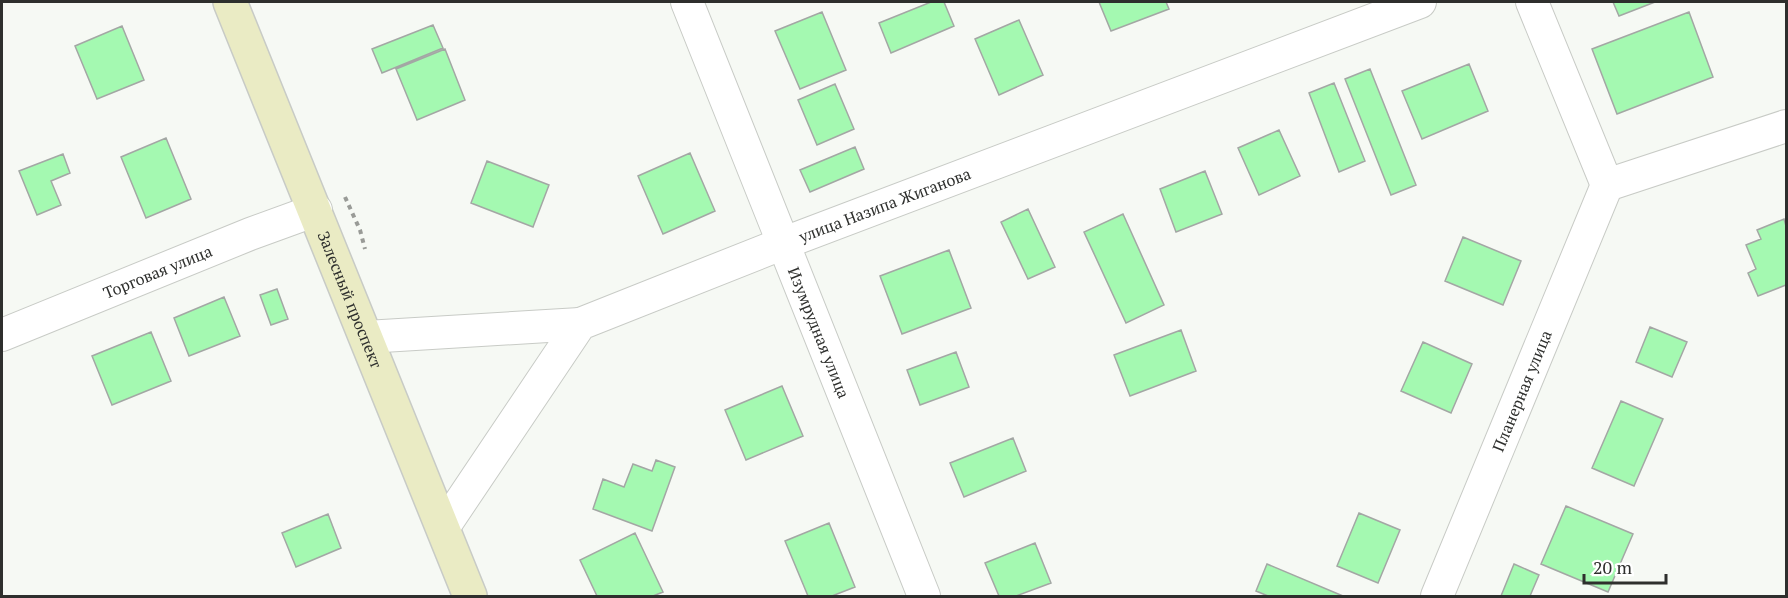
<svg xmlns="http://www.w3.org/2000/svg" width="1788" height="598" font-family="'PT Serif',serif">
<rect width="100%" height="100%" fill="#f6f9f4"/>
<path fill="#a4f9b1" stroke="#a3a7a4" stroke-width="1.5" d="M931 2H944L954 26 891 53 879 23Z
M1099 2H1166L1169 9 1111 31Z
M1613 2H1655L1619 16Z
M822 12 846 70 800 89 775 31Z
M1689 12 1713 77 1617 114 1592 49Z
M1019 20 1043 75 999 95 975 39Z
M433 25 443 48 382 73 372 49Z
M122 26 144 80 97 99 75 46Z
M445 49 465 100 417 120 396 69Z
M1469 64 1488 111 1422 139 1402 91Z
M1370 69 1416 185 1391 195 1345 79Z
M1334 83 1365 161 1339 172 1309 93Z
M835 84 854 129 817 145 798 100Z
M1279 130 1300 176 1259 195 1238 148Z
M166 138 191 199 146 218 121 157Z
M855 147 864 169 810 192 800 170Z
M690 153 715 211 663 234 638 176Z
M63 154 70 173 51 181 61 205 37 215 19 171Z
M487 161 549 185 533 227 471 203Z
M1205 171 1222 214 1176 232 1160 189Z
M1028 209 1055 267 1028 279 1001 222Z
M1123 214 1164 305 1126 323 1084 232Z
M1784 219 1786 226V285L1758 296 1748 273 1756 269 1746 245 1761 239 1757 230Z
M1463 237 1521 261 1503 305 1445 281Z
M949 250 971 308 902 334 880 276Z
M277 289 288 319 271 325 260 295Z
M224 297 240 336 189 356 174 318Z
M1650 327 1687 342 1672 377 1636 362Z
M1181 330 1196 371 1130 396 1114 355Z
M151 332 171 381 112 405 92 356Z
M1423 342 1472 364 1451 413 1401 391Z
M956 352 969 387 920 405 907 370Z
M782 386 803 436 746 460 725 410Z
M1621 401 1663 419 1634 486 1592 468Z
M1013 438 1026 471 964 497 950 463Z
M656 460 675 467 652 531 593 509 603 479 624 487 633 464 652 471Z
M1566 506 1633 534 1608 592 1541 564Z
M1359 513 1400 530 1378 583 1337 566Z
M328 514 341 548 296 567 282 533Z
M829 523 855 587 832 596H808L785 541Z
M635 533 663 592 653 596H597L580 560Z
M1035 543 1051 583 1016 596H999L985 563Z
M1267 564 1343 596H1268L1256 591Z
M1514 564 1539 575 1530 596H1501Z"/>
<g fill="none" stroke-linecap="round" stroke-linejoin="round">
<g stroke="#c8cbc6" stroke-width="34">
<g id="minor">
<path id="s1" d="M687 2 924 596"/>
<path d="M1532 2 1607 185"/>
<path d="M1607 185 1786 126"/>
<path id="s2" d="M2 335 250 234 316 210"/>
<path d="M366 337 580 324"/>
<path id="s3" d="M443 528 580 324 784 243 1420 2"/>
<path id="s4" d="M1437 596 1607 185"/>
</g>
</g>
<g stroke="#c8cbc6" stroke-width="36">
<g id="secondary">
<path id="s5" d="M230 2 470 596"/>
</g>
</g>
<path stroke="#999b97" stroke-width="4" stroke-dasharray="4.5 4.5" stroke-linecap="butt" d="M345 197 360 230 365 249"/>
<use href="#minor" stroke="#fff" stroke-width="32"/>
<use href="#secondary" stroke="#eaebc4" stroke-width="33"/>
</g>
<g text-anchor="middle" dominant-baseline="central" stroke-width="5" stroke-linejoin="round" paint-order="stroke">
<g font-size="16" fill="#2e2f2d" stroke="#fff">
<text stroke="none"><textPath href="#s3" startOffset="573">улица Назипа Жиганова</textPath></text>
<text stroke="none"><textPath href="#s2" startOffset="168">Торговая улица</textPath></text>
<text stroke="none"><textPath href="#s5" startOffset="321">Залесный проспект</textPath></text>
<text stroke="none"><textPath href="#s1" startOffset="356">Изумрудная улица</textPath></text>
<text stroke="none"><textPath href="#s4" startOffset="222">Планерная улица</textPath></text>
</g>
</g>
<rect width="1788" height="598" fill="none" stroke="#2e2f2d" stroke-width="6"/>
<path d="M1584 574v9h82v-9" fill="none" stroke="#2e2f2d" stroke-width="3"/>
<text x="1593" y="574" font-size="18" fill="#2e2f2d" stroke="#ffffff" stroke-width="4.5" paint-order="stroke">20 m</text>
</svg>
